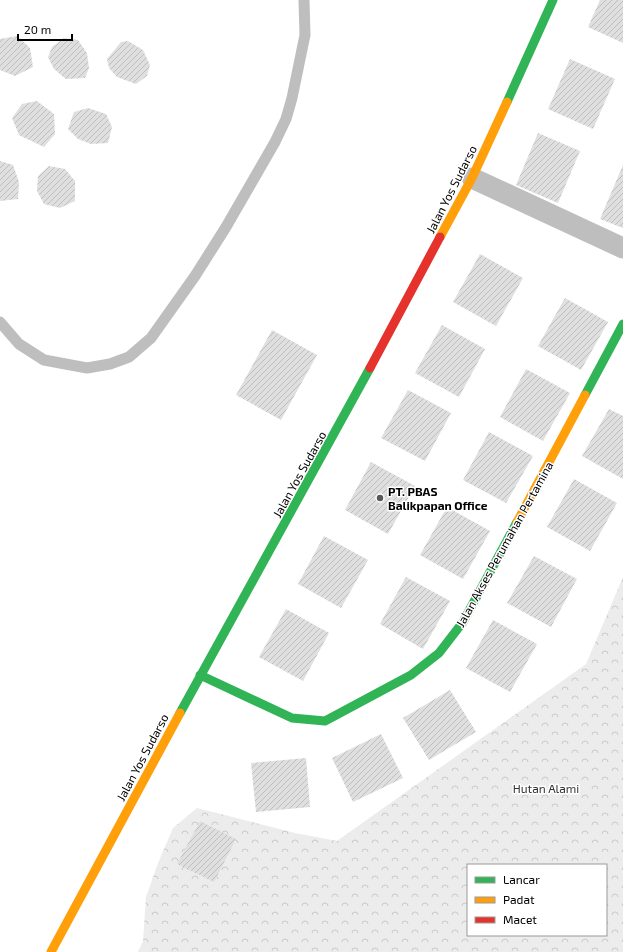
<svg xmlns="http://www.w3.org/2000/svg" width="623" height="952" font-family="'Exo 2',sans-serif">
<defs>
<pattern id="forest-crowns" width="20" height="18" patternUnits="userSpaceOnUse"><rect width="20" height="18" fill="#ececec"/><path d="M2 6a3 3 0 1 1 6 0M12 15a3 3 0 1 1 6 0" fill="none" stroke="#c9c9c9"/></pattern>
<pattern id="building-hatch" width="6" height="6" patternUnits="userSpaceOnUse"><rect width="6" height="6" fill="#dfdfdf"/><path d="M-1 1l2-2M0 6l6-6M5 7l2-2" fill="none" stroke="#bebebe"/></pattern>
</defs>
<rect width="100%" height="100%" fill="#fff"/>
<path fill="url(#forest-crowns)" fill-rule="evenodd" d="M623 577V952H138L143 941 146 897 158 863 173 828 197 808 295 833 337 841 586 664ZM468 865H606V935H468Z"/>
<path fill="url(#building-hatch)" d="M600 0H623V43L588 27Z
M17 36 30 48 33 67 15 76 0 70V39Z
M64 38 78 40 87 53 89 68 85 78 66 79 54 69 48 57 52 47Z
M128 41 143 50 150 65 147 76 136 84 117 77 109 68 107 59 121 42Z
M570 59 615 79 593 129 548 109Z
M37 101 54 114 55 134 44 147 19 135 12 118 22 104Z
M88 108 106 114 112 127 108 143 91 144 78 139 68 129 74 112Z
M538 133 580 151 558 203 516 185Z
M0 161 13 165 19 182 18 199 0 201Z
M623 165V228L600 219Z
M49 166 65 169 75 181V201L60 208 44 204 37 191 38 176Z
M480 254 523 278 496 326 453 302Z
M565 298 608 322 581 370 538 346Z
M442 325 485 349 459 397 415 373Z
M272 330 317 355 281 420 236 395Z
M526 369 570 393 543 441 500 417Z
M408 390 451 413 425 461 381 438Z
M609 409 623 416V479L582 456Z
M489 432 533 456 506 503 463 480Z
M371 462 415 486 388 534 345 510Z
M574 479 617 503 590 551 547 527Z
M447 507 490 531 463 579 420 555Z
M324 536 368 560 341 608 298 584Z
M534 556 577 579 551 627 507 603Z
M406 577 450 601 423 649 380 624Z
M286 609 329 633 303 681 259 657Z
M493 620 537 644 510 692 466 668Z
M450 690 476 732 429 760 403 718Z
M381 734 403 778 353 802 332 758Z
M306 758 310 807 256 812 251 763Z
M200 821 236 839 214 882 177 864Z"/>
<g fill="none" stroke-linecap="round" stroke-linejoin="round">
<path stroke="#bebebe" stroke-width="11" d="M0 322 19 344 44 360 87 368 110 364 129 357 151 338 195 276 226 227 275 142 286 119 292 98 305 35 304 0"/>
<path stroke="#bebebe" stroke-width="21" d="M472 178 623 248"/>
<path stroke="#30b455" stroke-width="9" d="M507 102 553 0
M585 395 623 324
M200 675 292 718 325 721 411 675 439 653 463 622 517 522
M180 713 370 368"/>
<path stroke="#ff9f0a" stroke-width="9" d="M440 237 472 178 507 102
M517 522 585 395
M51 952 180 713"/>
<path stroke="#e5322d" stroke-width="9" d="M370 368 440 237"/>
</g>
<circle fill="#595959" stroke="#fff" stroke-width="1.5" cx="380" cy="498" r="4"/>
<g text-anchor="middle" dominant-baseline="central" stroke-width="3" stroke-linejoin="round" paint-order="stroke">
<g font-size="12" fill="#000" stroke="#fff">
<text transform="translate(451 189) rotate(-63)">Jalan Yos Sudarso</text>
<text transform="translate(299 474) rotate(-61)">Jalan Yos Sudarso</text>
<text transform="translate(504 544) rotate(-61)">Jalan Akses Perumahan Pertamina</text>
<text transform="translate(142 757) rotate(-62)">Jalan Yos Sudarso</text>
</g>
<g font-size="12" font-weight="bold" fill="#000" stroke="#fff" text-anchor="start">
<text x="388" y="491">PT. PBAS<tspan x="388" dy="14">Balikpapan Office</tspan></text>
</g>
<g font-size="12" fill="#333" stroke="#fff">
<text x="546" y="788">Hutan Alami</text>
</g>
</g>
<rect x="467" y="864" width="140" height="72" fill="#ffffff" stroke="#999999"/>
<rect x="475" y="877" width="20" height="6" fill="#30b455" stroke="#999999"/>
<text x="503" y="884" font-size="12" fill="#000000">Lancar</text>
<rect x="475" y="897" width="20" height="6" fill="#ff9f0a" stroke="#999999"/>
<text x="503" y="904" font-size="12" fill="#000000">Padat</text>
<rect x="475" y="917" width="20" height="6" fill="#e5322d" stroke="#999999"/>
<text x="503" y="924" font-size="12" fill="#000000">Macet</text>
<path d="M18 34v6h54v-6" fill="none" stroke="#000000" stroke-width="2"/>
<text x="24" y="34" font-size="12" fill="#000000" stroke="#ffffff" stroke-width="3" paint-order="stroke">20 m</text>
</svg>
